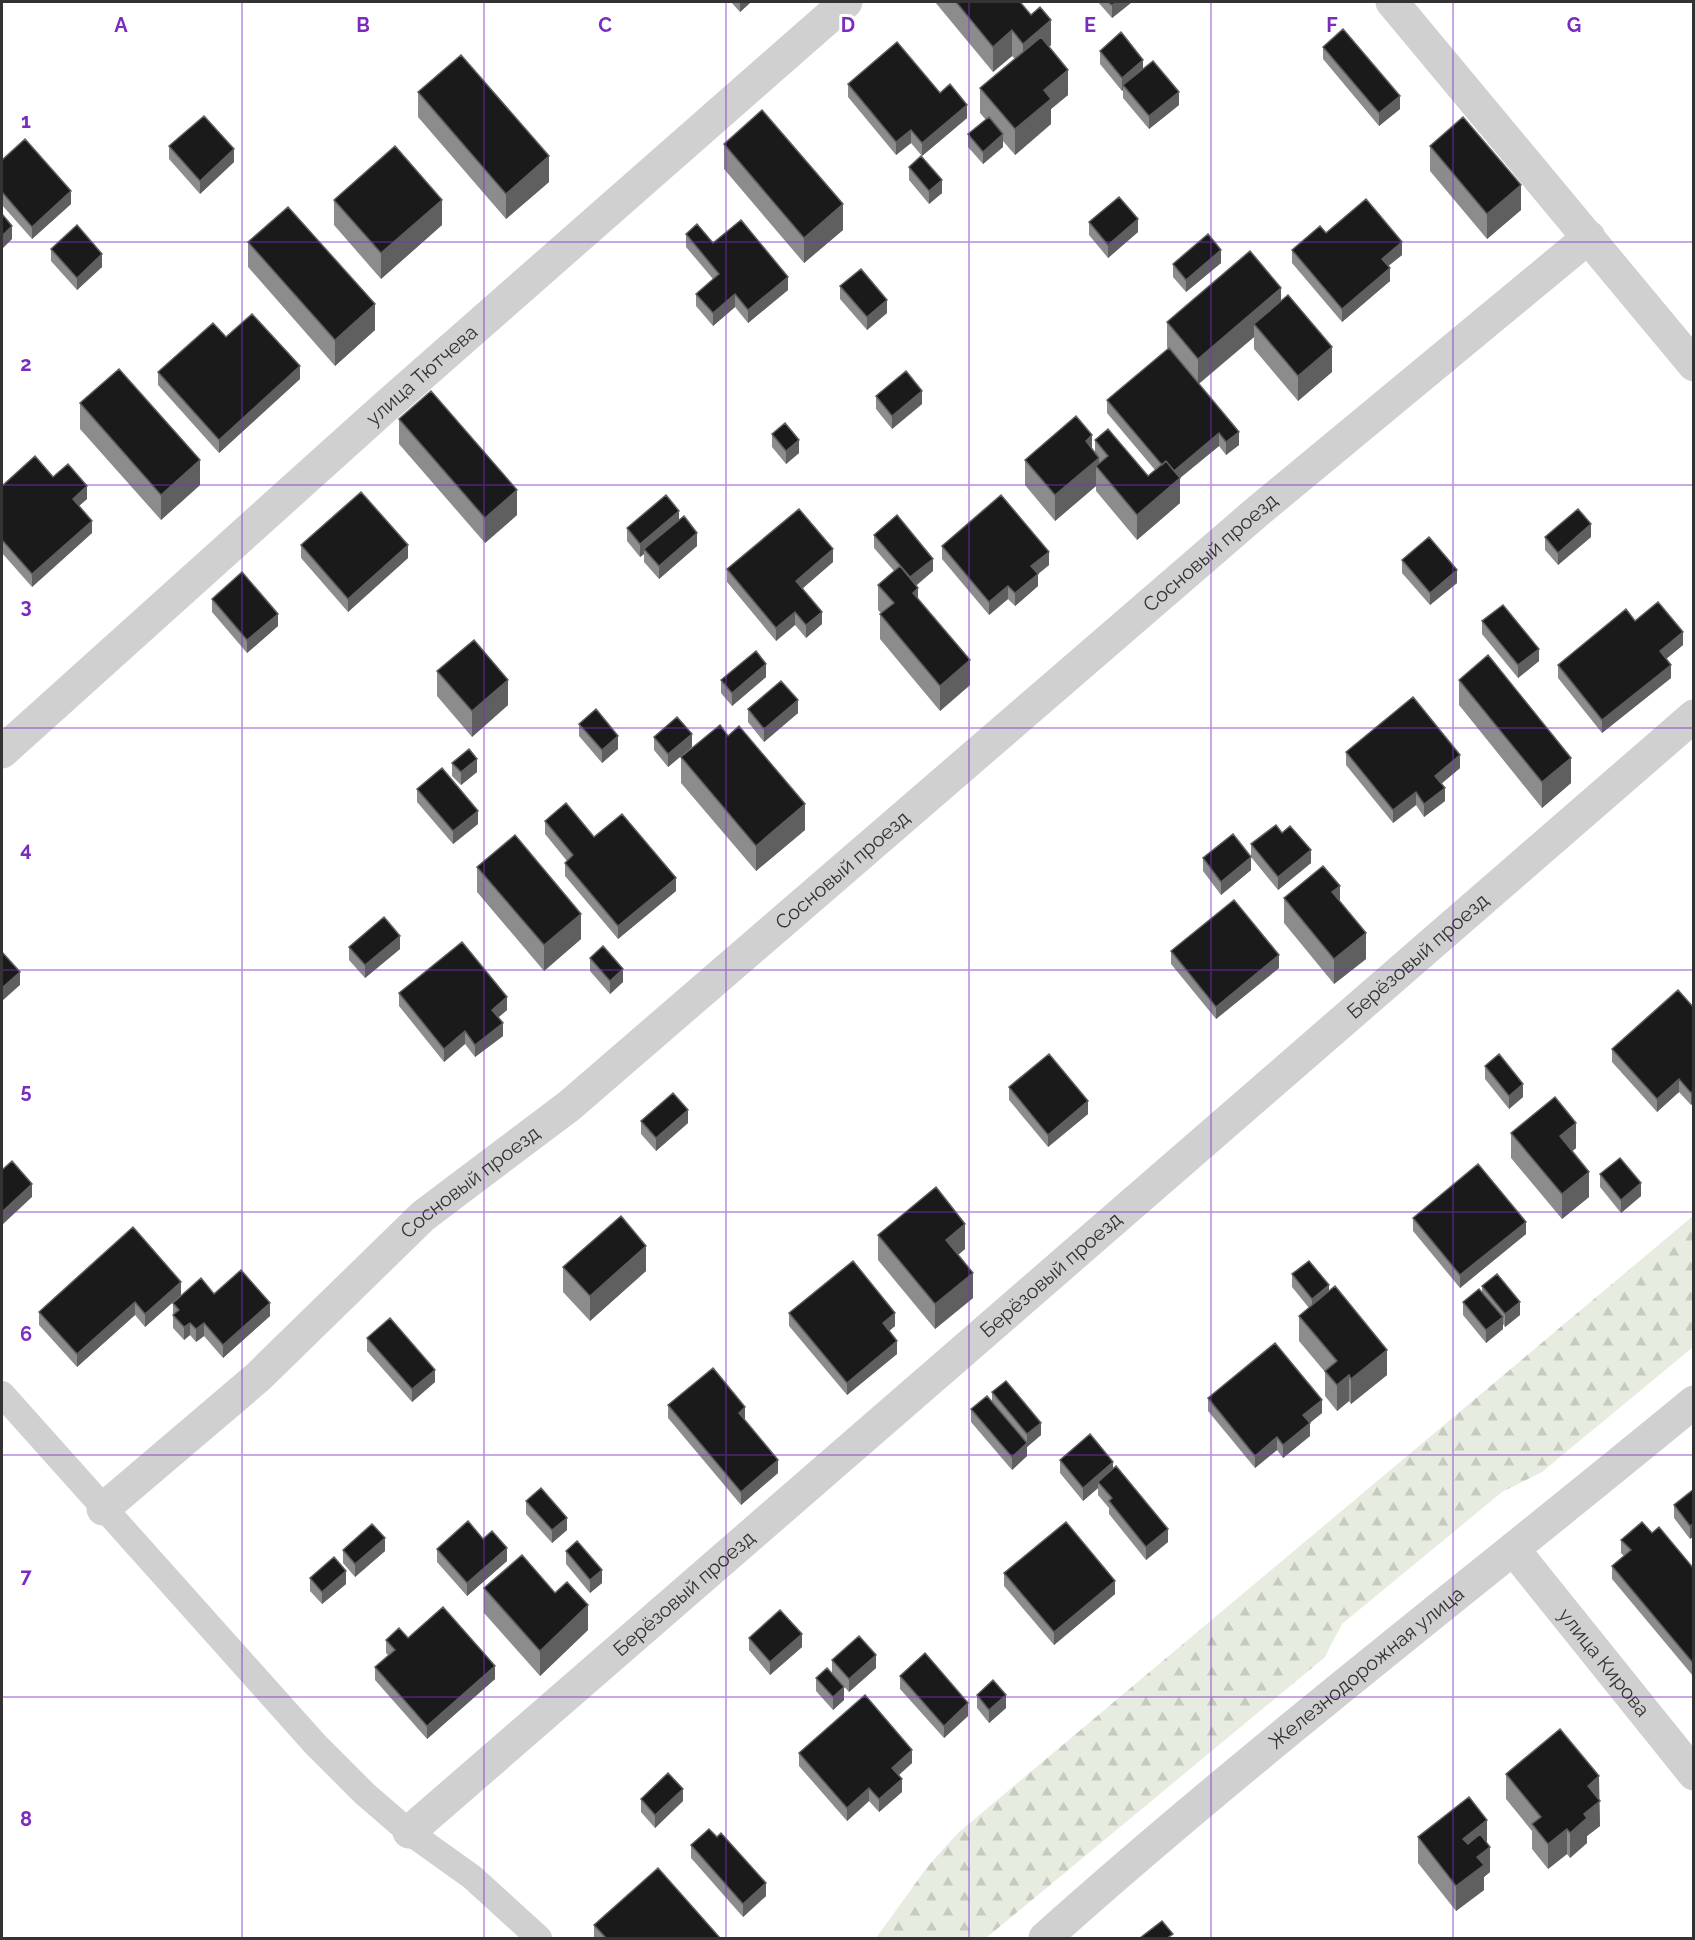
<svg xmlns="http://www.w3.org/2000/svg" width="1695" height="1940" font-family="Raleway,sans-serif">
<defs>
<pattern id="forest-firs" width="22" height="20" patternUnits="userSpaceOnUse" patternTransform="scale(1.5)"><rect width="22" height="20" fill="#e6ecdf"/><path d="M5 1l3.5 6h-7zM16 11l3.5 6h-7z" fill="#c6cbc0"/></pattern>
</defs>
<rect width="100%" height="100%" fill="#fff"/>
<path fill="url(#forest-firs)" d="M1693 1216V1347L1542 1472 1502 1492 1342 1624 1324 1658 986 1938H876L928 1866 959 1832Z"/>
<g fill="none" stroke-linecap="round" stroke-linejoin="round">
<path stroke="#d0d0d0" stroke-width="26" d="M2 1394 315 1744 365 1794 409 1832 472 1877 539 1938"/>
<g stroke="#d0d0d0" stroke-width="33">
<path d="M1392 2 1694 365"/>
<path id="s1" d="M2 752 384 408 846 2"/>
<path id="s2" d="M103 1509 258 1377 423 1216 569 1106 1258 511 1589 237"/>
<path id="s3" d="M1514 1550 1694 1774"/>
<path id="s4" d="M409 1832 1694 716"/>
</g>
<path stroke="#d0d0d0" stroke-width="33" id="s5" d="M1045 1938C1254 1751 1477 1581 1694 1402"/>
</g>
<path fill="#8c8c8c" d="M731 2H751L740 12Z
M935 2H1020L1051 45 1049 47 1068 95 1051 109V124L1015 155 1003 141V147L983 164 968 147V134L986 120 980 113V88L1015 59 1012 56 993 72Z
M1098 2H1132L1112 18Z
M1323 47 1400 109 1379 126 1323 59Z
M1100 51 1143 69 1179 105 1149 129 1123 98V90L1122 91 1100 64Z
M848 84 940 93 967 118 922 156 911 143 896 155 848 97Z
M418 92 549 182 506 219 418 117Z
M724 144 843 230 804 263 724 169Z
M169 146 234 162 200 194 169 159Z
M1430 146 1521 210 1487 239 1430 171Z
M2 160 71 204 32 239 2 205Z
M909 167 942 193 929 204 909 180Z
M334 200 442 225 381 279 334 225Z
M1089 222 1138 232 1108 258 1089 235Z
M1326 233 1402 255 1388 266 1390 281 1342 322 1292 263V250Z
M686 234 713 243 788 290 748 323 735 307 713 326 696 306V294L713 279 686 247Z
M248 242 375 330 335 366 248 267Z
M51 249 102 267 77 290 51 261Z
M1221 263 1186 292 1173 277V264Z
M840 286 887 313 867 330 840 299Z
M1281 301 1332 372 1298 401 1254 349V337L1199 384 1239 445 1226 455 1219 446 1180 478V503L1137 540 1096 491V486L1055 521 1025 485V460L1092 449 1095 453V440L1148 476 1155 470 1107 413V400L1168 349 1167 347V322Z
M226 337 300 379 219 453 158 385V372Z
M876 396 922 404 892 429 876 409Z
M80 403 200 485 161 520 80 429Z
M399 419 517 515 485 543 399 444Z
M772 434 799 453 786 464 772 447Z
M53 477 87 499 79 506 92 533 32 587 2 553V486Z
M679 520 697 546 659 579 644 562V554L640 557 627 541V528Z
M874 535 933 571 916 586 918 599 970 685 940 711 880 639V614L881 613 878 610V585L894 571 874 548Z
M1545 537H1591L1558 565 1545 550Z
M301 545 408 558 348 612 301 558Z
M942 546 1049 565 1038 574V586L1015 606 1008 599 989 615 942 559Z
M1402 560 1457 583 1430 605 1402 573Z
M833 562 803 588 822 624 806 638 795 625 776 641 727 582V569Z
M212 599 278 626 247 653 212 612Z
M1482 621 1539 661 1518 678 1482 634Z
M1635 621 1683 645 1666 659 1671 678 1602 733 1558 678V665Z
M437 671 508 705 472 737 437 696Z
M766 677 732 706 721 693V680Z
M1459 680 1571 783 1542 808 1459 705Z
M748 709 798 713 764 742 748 722Z
M579 724 618 749 602 763 579 736Z
M654 737 692 747 668 767 654 750Z
M1346 752 1460 768 1441 784 1445 801 1424 817 1416 805 1393 823 1346 765Z
M681 757 805 830 756 871 681 783Z
M452 763 477 772 461 785 452 776Z
M417 789 478 824 453 844 417 802Z
M545 821 676 891 618 939 565 876V863L567 861 545 834Z
M1282 833 1311 863 1278 890 1251 857V870L1221 895 1203 871V858L1251 857V844Z
M477 867 581 939 544 971 477 892Z
M1284 898 1340 901 1366 959 1334 984 1284 923Z
M349 947 400 949 365 978 349 960Z
M1171 951 1279 968 1216 1019 1171 964Z
M590 958 623 982 610 994 590 971Z
M399 993 507 1010 498 1017 503 1036 475 1057 465 1044 444 1062 399 1006Z
M1694 1008 1691 1105 1679 1092 1657 1112 1612 1062V1049Z
M1485 1066 1523 1097 1509 1109 1485 1079Z
M1009 1087 1088 1114 1048 1147 1009 1100Z
M641 1121 688 1123 656 1151 641 1134Z
M1511 1133 1576 1148 1572 1151 1589 1197 1562 1219 1511 1158Z
M1600 1174 1641 1196 1621 1213 1600 1187Z
M1413 1218 1526 1234 1460 1288 1413 1231Z
M878 1235 965 1249 958 1255 973 1298 935 1329 878 1260Z
M563 1267 646 1271 590 1321 563 1292Z
M1292 1274 1329 1292 1387 1375 1351 1404 1349 1401 1337 1411 1325 1396V1372L1299 1341V1316L1309 1308 1292 1287Z
M1482 1286 1520 1315 1505 1327 1503 1324V1329L1486 1343 1463 1315V1302L1482 1292Z
M214 1294 270 1316 223 1358 204 1336 196 1342 190 1335 184 1340 173 1328V1303Z
M181 1295 145 1327 135 1315 77 1367 39 1325V1312Z
M789 1313 895 1326 889 1331 897 1354 847 1395 789 1326Z
M367 1338 435 1382 412 1402 367 1351Z
M992 1392 1041 1435 1027 1447V1456L1012 1470 971 1422V1409L992 1402Z
M1208 1398 1322 1413 1310 1423V1436L1283 1458 1277 1450 1255 1468 1208 1411Z
M668 1405 745 1420 778 1473 741 1505 668 1418Z
M1060 1460 1113 1469 1168 1542 1146 1560 1109 1514V1508L1098 1495V1488L1083 1501 1060 1473Z
M1694 1489 1690 1539 1674 1518V1505Z
M526 1501 567 1530 552 1543 526 1514Z
M1652 1533 1694 1569 1693 1676 1612 1579V1566L1624 1556 1621 1553V1540Z
M437 1549 507 1561 467 1596 437 1562Z
M343 1550 385 1551 355 1577 343 1563Z
M566 1551 602 1583 590 1593 566 1564Z
M1004 1573 1115 1594 1054 1645 1004 1586Z
M310 1578 346 1584 322 1604 310 1591Z
M484 1588 588 1630 540 1676 484 1613Z
M749 1638 802 1647 770 1675 749 1650Z
M386 1640 495 1679 427 1739 375 1680V1667L388 1655 386 1653Z
M832 1660 876 1668 849 1692 832 1673Z
M900 1676 968 1716 944 1738 900 1689Z
M816 1678 844 1700 833 1710 816 1691Z
M977 1695 1006 1708 989 1723 977 1708Z
M799 1753 912 1763 899 1775 902 1792 879 1812 869 1801 847 1821 799 1766Z
M1506 1774 1599 1799 1600 1826 1587 1836V1843L1570 1858 1567 1854 1548 1869 1532 1849V1831L1506 1799Z
M641 1799 683 1801 655 1828 641 1812Z
M717 1837 766 1896 743 1917 691 1858V1845Z
M1418 1837 1487 1843 1490 1872 1484 1877V1890L1456 1911 1418 1863Z
M594 1925 720 1938H594Z"/>
<path fill="#5f5f5f" d="M740 2H751L740 12Z
M1116 2H1132L1112 18V5Z
M1051 20V45L1023 69V44Z
M1012 30V56L993 72V47Z
M1143 60V73L1123 85V90L1122 91V78Z
M1068 70V95L1051 109V124L1015 155V129L1044 90Z
M1179 92V105L1149 129V116Z
M1400 96V109L1379 126V113Z
M967 105V118L922 156V143Z
M911 130V143L896 155V142Z
M1003 134V147L983 164V152Z
M234 149V162L200 194V181Z
M549 156V182L506 219V194Z
M942 180V193L929 204V191Z
M1521 185V210L1487 239V214Z
M71 191V204L32 239V227Z
M442 200V225L381 279V253Z
M843 204V230L804 263V238Z
M1138 219V232L1108 258V245Z
M12 226V239L2 249V236Z
M1402 242V255L1382 271V259Z
M1221 250V263L1186 292V280Z
M102 254V267L77 290V278Z
M1390 268V281L1342 322V309Z
M788 277V290L748 323V310Z
M1281 288V313L1254 324V337L1198 384V359Z
M735 294V307L713 326V313Z
M887 300V313L867 330V317Z
M375 304V330L335 366V340Z
M1332 347V372L1298 401V376Z
M300 366V379L219 453V440Z
M922 391V404L892 429V416Z
M1239 432V445L1226 455V442Z
M1219 433V446L1180 478V503L1137 540V515L1170 475Z
M1092 435V461L1086 441Z
M799 440V453L786 464V451Z
M1099 458V469L1096 466V486L1055 521V495Z
M200 460V485L161 520V495Z
M87 486V499L73 511V499Z
M517 490V515L485 543V518Z
M679 511V524L644 549V554L640 557V544Z
M92 521V533L32 587V574Z
M1591 524V537L1558 565V553Z
M697 533V546L659 579V566Z
M408 545V558L348 612V599Z
M833 549V562L796 594V581Z
M1049 552V565L1038 574V586L1015 606V593L1031 566Z
M933 559V571L910 590V577Z
M1457 570V583L1430 605V593Z
M1008 586V599L989 615V602Z
M918 588V613L913 593Z
M795 612V625L776 641V628Z
M822 612V624L806 638V625Z
M278 614V626L247 653V640Z
M1683 632V645L1660 664V651Z
M1539 649V661L1518 678V665Z
M970 660V685L940 711V686Z
M766 664V677L732 706V693Z
M1671 665V678L1602 733V720Z
M508 680V705L472 737V711Z
M798 700V713L764 742V729Z
M692 734V747L668 767V754Z
M618 736V749L602 763V750Z
M1460 755V768L1435 789V776Z
M1571 758V783L1542 808V782Z
M477 759V772L461 785V772Z
M1445 788V801L1424 817V804Z
M1416 792V805L1393 823V810Z
M805 804V830L756 871V846Z
M478 811V824L453 844V831Z
M1311 850V863L1278 890V877Z
M1251 857V870L1221 895V882Z
M676 878V891L618 939V926Z
M1340 886V912L1332 892Z
M581 914V939L544 971V945Z
M1366 933V959L1334 984V959Z
M400 936V949L365 978V965Z
M1279 955V968L1216 1019V1007Z
M623 969V982L610 994V981Z
M20 972V985L2 1001V988Z
M507 997V1010L492 1023V1010Z
M503 1023V1036L475 1057V1045Z
M465 1031V1044L444 1062V1049Z
M1679 1079V1092L1657 1112V1099Z
M1523 1084V1097L1509 1109V1096Z
M1694 1090V1103L1691 1105V1093Z
M1088 1101V1114L1048 1147V1135Z
M688 1110V1123L656 1151V1138Z
M1576 1123V1148L1560 1162V1136Z
M1589 1172V1197L1562 1219V1194Z
M1641 1183V1196L1621 1213V1200Z
M32 1184V1197L2 1225V1212Z
M1526 1222V1234L1460 1288V1275Z
M965 1224V1249L946 1265V1240Z
M646 1246V1271L590 1321V1296Z
M973 1273V1298L935 1329V1304Z
M181 1282V1295L145 1327V1314Z
M1329 1285V1298L1312 1312V1299Z
M135 1302V1315L77 1367V1354Z
M1520 1302V1315L1505 1327V1314Z
M270 1303V1316L223 1358V1345Z
M895 1313V1326L883 1336V1323Z
M1503 1317V1329L1486 1343V1330Z
M190 1323V1335L184 1340V1327Z
M204 1323V1336L196 1342V1329Z
M897 1341V1354L847 1395V1383Z
M1387 1350V1375L1351 1404V1379Z
M435 1370V1382L412 1402V1389Z
M1349 1375V1401L1337 1411V1385Z
M1322 1400V1413L1303 1428V1415Z
M745 1407V1420L739 1413Z
M1041 1423V1435L1027 1447V1434Z
M1310 1423V1436L1283 1458V1445Z
M1277 1437V1450L1255 1468V1456Z
M1027 1443V1456L1012 1470V1457Z
M778 1460V1473L741 1505V1492Z
M1113 1462V1475L1098 1482V1488L1083 1501V1488Z
M567 1518V1530L552 1543V1530Z
M1694 1523V1536L1690 1539V1526Z
M1168 1529V1542L1146 1560V1547Z
M385 1538V1551L355 1577V1564Z
M507 1548V1561L467 1596V1583Z
M602 1570V1583L590 1593V1580Z
M346 1571V1584L322 1604V1592Z
M1115 1581V1594L1054 1645V1632Z
M588 1605V1630L540 1676V1651Z
M802 1634V1647L770 1675V1662Z
M876 1655V1668L849 1692V1679Z
M495 1666V1679L427 1739V1726Z
M844 1687V1700L833 1710V1697Z
M1006 1695V1708L989 1723V1710Z
M968 1703V1716L944 1738V1726Z
M912 1750V1763L892 1781V1768Z
M1599 1776 1600 1826 1587 1836V1843L1570 1858V1833L1584 1814 1588 1786Z
M902 1779V1792L879 1812V1799Z
M869 1788V1801L847 1821V1808Z
M683 1789V1801L655 1828V1815Z
M1487 1820V1846L1463 1864V1839Z
M1567 1829V1854L1548 1869V1844Z
M1490 1847V1872L1484 1877V1890L1456 1911V1886L1477 1857Z
M766 1883V1896L743 1917V1904Z"/>
<path fill="#1a1a1a" stroke="#5f5f5f" stroke-width="1.5" d="M956 2H1020L1031 15 1040 7 1051 20 1023 44 1012 30 993 47Z
M1108 2H1116L1112 5Z
M1343 29 1400 96 1379 113 1323 47Z
M1121 32 1143 60 1122 78 1100 51Z
M1041 37 1068 70 1044 90 1051 99 1015 129 980 88Z
M897 42 940 93 950 84 967 105 922 143 911 130 896 142 848 84Z
M461 55 549 156 506 194 418 92Z
M1153 61 1179 92 1149 116 1123 85Z
M762 110 843 204 804 238 724 144Z
M204 116 234 149 200 181 169 146Z
M989 117 1003 134 983 152 968 134Z
M1463 117 1521 185 1487 214 1430 146Z
M25 139 71 191 32 227 2 192V160Z
M395 146 442 200 381 253 334 200Z
M921 156 942 180 929 191 909 167Z
M1119 197 1138 219 1108 245 1089 222Z
M1366 199 1402 242 1382 259 1390 268 1342 309 1292 250 1320 226 1326 233Z
M288 207 375 304 335 340 248 242Z
M2 214 12 226 2 236Z
M741 220 788 277 748 310 735 294 713 313 696 294 719 274 686 234 697 224 713 243Z
M77 225 102 254 77 278 51 249Z
M1208 234 1221 250 1186 280 1173 264Z
M1250 251 1281 288 1198 359 1167 322Z
M861 269 887 300 867 317 840 286Z
M1288 295 1332 347 1298 376 1254 324Z
M252 314 300 366 219 440 158 372 213 323 226 337Z
M1169 348 1239 432 1226 442 1219 433 1174 471 1166 461 1162 465 1107 400Z
M119 369 200 460 161 495 80 403Z
M906 371 922 391 892 416 876 396Z
M431 391 517 490 485 518 399 419Z
M1076 416 1092 435 1086 441 1099 458 1055 495 1025 460Z
M785 423 799 440 786 451 772 434Z
M1108 429 1148 476 1166 461 1180 478 1137 515 1096 466 1108 456 1095 440Z
M35 456 53 477 68 464 87 486 73 499 92 521 32 574 2 540V486Z
M361 492 408 545 348 599 301 545Z
M666 495 679 511 640 544 627 528Z
M1001 495 1049 552 1031 566 1038 574 1015 593 1008 586 989 602 942 546Z
M799 509 833 549 796 581 822 612 806 625 795 612 776 628 727 569Z
M1578 509 1591 524 1558 553 1545 537Z
M897 515 933 559 910 577 874 535Z
M684 516 697 533 659 566 644 549Z
M1429 537 1457 570 1430 593 1402 560Z
M900 566 918 588 913 593 970 660 940 686 880 614 894 603 878 585Z
M242 572 278 614 247 640 212 599Z
M1658 602 1683 632 1660 651 1671 665 1602 720 1558 665 1626 609 1635 621Z
M1503 605 1539 649 1518 665 1482 621Z
M474 640 508 680 472 711 437 671Z
M756 651 766 664 732 693 721 680Z
M1488 655 1571 758 1542 782 1459 680Z
M781 681 798 700 764 729 748 709Z
M1413 697 1460 755 1435 776 1445 788 1424 804 1416 792 1393 810 1346 752Z
M596 709 618 736 602 750 579 724Z
M677 717 692 734 668 754 654 737Z
M720 725 728 736 739 726 805 804 756 846 681 757Z
M469 749 477 759 461 772 452 763Z
M442 768 478 811 453 831 417 789Z
M566 803 594 837 622 814 676 878 618 926 565 863 573 855 545 821Z
M1276 825 1282 833 1290 826 1311 850 1278 877 1251 844Z
M1233 834 1251 857 1221 882 1203 858Z
M515 835 581 914 544 945 477 867Z
M1323 866 1340 886 1332 892 1366 933 1334 959 1284 898Z
M1234 900 1279 955 1216 1007 1171 951Z
M384 917 400 936 365 965 349 947Z
M462 942 507 997 492 1010 503 1023 475 1045 465 1031 444 1049 399 993Z
M603 946 623 969 610 981 590 958Z
M2 952 20 972 2 988Z
M1678 990 1694 1008V1090L1691 1093 1679 1079 1657 1099 1612 1049Z
M1049 1054 1088 1101 1048 1135 1009 1087Z
M1499 1054 1523 1084 1509 1096 1485 1066Z
M673 1093 688 1110 656 1138 641 1121Z
M1555 1097 1576 1123 1560 1136 1589 1172 1562 1194 1511 1133Z
M1620 1158 1641 1183 1621 1200 1600 1174Z
M12 1161 32 1184 2 1212V1170Z
M1478 1164 1526 1222 1460 1275 1413 1218Z
M936 1187 965 1224 946 1240 973 1273 935 1304 878 1235Z
M621 1216 646 1246 590 1296 563 1267Z
M133 1227 181 1282 145 1314 135 1302 77 1354 39 1312Z
M853 1261 895 1313 883 1323 897 1341 847 1383 789 1313Z
M1309 1261 1329 1285 1312 1299 1292 1274Z
M241 1270 270 1303 223 1345 204 1323 196 1329 190 1323 184 1327 173 1315 179 1310 173 1303 201 1278 214 1294Z
M1497 1274 1520 1302 1505 1314 1482 1286Z
M1335 1286 1387 1350 1351 1379 1349 1375 1337 1385 1325 1371 1337 1361 1299 1316Z
M1479 1289 1503 1317 1486 1330 1463 1302Z
M390 1318 435 1370 412 1389 367 1338Z
M1275 1343 1322 1400 1303 1415 1310 1423 1283 1445 1277 1437 1255 1456 1208 1398Z
M713 1368 745 1407 739 1413 778 1460 741 1492 668 1405Z
M1006 1381 1041 1423 1027 1434 992 1392Z
M987 1396 1027 1443 1012 1457 971 1409Z
M1090 1434 1113 1462 1083 1488 1060 1460Z
M1116 1466 1168 1529 1146 1547 1109 1501 1112 1498 1098 1482Z
M541 1488 567 1518 552 1530 526 1501Z
M1694 1489V1523L1690 1526 1674 1505Z
M468 1521 483 1539 492 1531 507 1548 467 1583 437 1549Z
M1066 1522 1115 1581 1054 1632 1004 1573Z
M1642 1522 1652 1533 1659 1527 1694 1569 1693 1663 1612 1566 1631 1550 1621 1540Z
M372 1524 385 1538 355 1564 343 1550Z
M577 1541 602 1570 590 1580 566 1551Z
M522 1555 555 1593 567 1582 588 1605 540 1651 484 1588Z
M334 1557 346 1571 322 1592 310 1578Z
M443 1607 495 1666 427 1726 375 1667 395 1650 386 1640 399 1628 408 1638Z
M780 1610 802 1634 770 1662 749 1638Z
M859 1636 876 1655 849 1679 832 1660Z
M925 1653 968 1703 944 1726 900 1676Z
M827 1668 844 1687 833 1697 816 1678Z
M993 1680 1006 1695 989 1710 977 1695Z
M865 1695 912 1750 892 1768 902 1779 879 1799 869 1788 847 1808 799 1753Z
M1560 1729 1599 1776 1588 1786 1600 1801 1584 1814 1587 1818 1570 1833 1567 1829 1548 1844 1532 1824 1541 1817 1506 1774Z
M668 1773 683 1789 655 1815 641 1799Z
M1469 1797 1487 1820 1463 1839 1468 1844 1480 1834 1490 1847 1477 1857 1484 1865 1456 1886 1418 1837Z
M709 1829 717 1837 721 1833 766 1883 743 1904 691 1845Z
M658 1868 720 1938H606L594 1925Z
M1162 1921 1173 1934 1167 1938H1140Z"/>
<path fill="none" stroke="#7b2cbf" stroke-width="1.5" stroke-opacity="0.55" d="M242 2V1938M484 2V1938M726 2V1938M969 2V1938M1211 2V1938M1453 2V1938M2 242H1694M2 485H1694M2 728H1694M2 970H1694M2 1212H1694M2 1455H1694M2 1697H1694"/>
<g text-anchor="middle" dominant-baseline="central" stroke-width="6" stroke-linejoin="round" paint-order="stroke">
<g font-size="20" fill="#333" stroke="#fff">
<text stroke="none"><textPath href="#s1" startOffset="564">улица Тютчева</textPath></text>
<text stroke="none"><textPath href="#s2" startOffset="1464">Сосновый проезд</textPath></text>
<text stroke="none"><textPath href="#s2" startOffset="978">Сосновый проезд</textPath></text>
<text stroke="none"><textPath href="#s4" startOffset="1336">Берёзовый проезд</textPath></text>
<text stroke="none"><textPath href="#s2" startOffset="492">Сосновый проезд</textPath></text>
<text stroke="none"><textPath href="#s4" startOffset="850">Берёзовый проезд</textPath></text>
<text stroke="none"><textPath href="#s4" startOffset="364">Берёзовый проезд</textPath></text>
<text stroke="none"><textPath href="#s3" startOffset="144">улица Кирова</textPath></text>
<text stroke="none"><textPath href="#s5" startOffset="420">Железнодорожная улица</textPath></text>
</g>
</g>
<g font-size="20" text-anchor="middle" font-weight="bold" fill="#7b2cbf" stroke="#fff" stroke-width="6" stroke-linejoin="round" paint-order="stroke">
<text x="121" y="32">A</text>
<text x="363" y="32">B</text>
<text x="605" y="32">C</text>
<text x="848" y="32">D</text>
<text x="1090" y="32">E</text>
<text x="1332" y="32">F</text>
<text x="1574" y="32">G</text>
<text x="26" y="128">1</text>
<text x="26" y="371">2</text>
<text x="26" y="613">3</text>
<text x="26" y="856">4</text>
<text x="26" y="1098">5</text>
<text x="26" y="1341">6</text>
<text x="26" y="1583">7</text>
<text x="26" y="1826">8</text>
</g>
<rect width="1695" height="1940" fill="none" stroke="#333333" stroke-width="6"/>
</svg>
